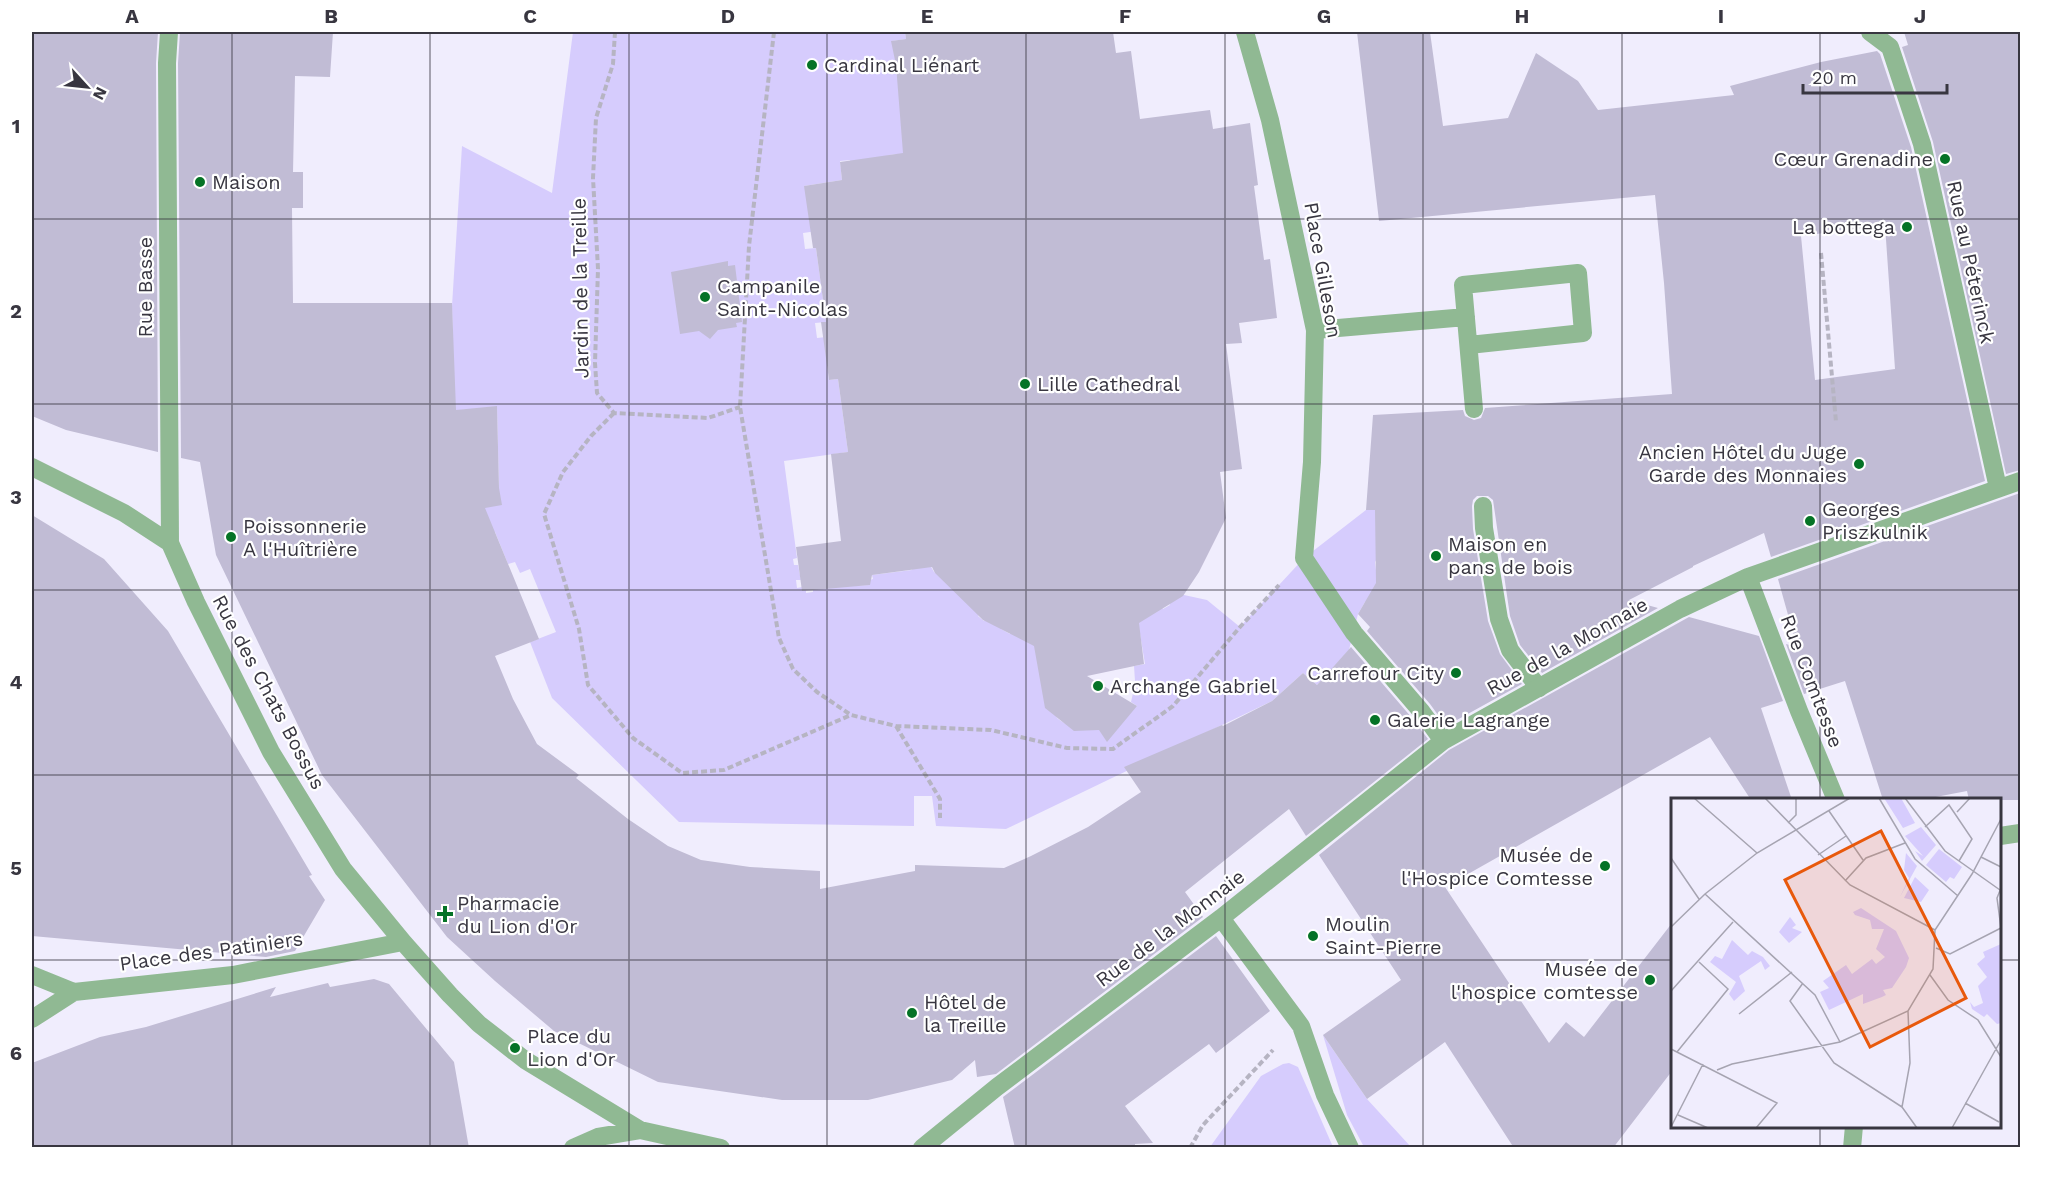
<svg xmlns="http://www.w3.org/2000/svg" width="2052" height="1179" font-family="'Work Sans',sans-serif">
<rect width="100%" height="100%" fill="#f0edfd"/>
<path fill="#d6ccfd" d="M573 32H905L906 39 892 41 908 49 906 137 901 172 899 154 889 155 853 179 850 160 840 161 842 180 804 186 831 229 803 233 805 249 816 248 826 322 815 323 817 338 844 335 827 365 829 380 838 379 848 452 784 461 797 558 793 559 794 565H798L801 580H796L797 588 802 587 806 590V593L813 592V588L870 585V580L873 579 872 575 912 570 909 546 930 565 934 572 985 608 978 616 984 621 990 615 1004 622 1001 629 1010 634 1014 622 1027 621 1057 718C1066 725 1079 731 1091 730L1137 706 1131 702 1134 689 1147 686 1145 680 1135 681 1134 666 1145 664 1140 634 1127 622 1159 603 1163 609 1170 605 1166 598 1175 590 1184 595 1207 600 1240 627 1304 558 1366 510 1408 508 1375 562 1376 570 1408 599 1365 602 1358 614 1349 650 1317 685 1303 673 1272 701 1006 829 936 826 932 796H914V826L679 822 552 698 530 642 556 632 530 569 520 573 515 562 508 564 495 532 485 535 474 509 499 488 497 407 436 412 453 343 452 306 462 146 552 193Z
M1323 1035 1367 1099 1411 1147H1364L1347 1115Z
M1289 1063 1298 1067 1333 1147H1210L1261 1076 1283 1064Z"/>
<path fill="#c1bcd5" fill-rule="evenodd" d="M32 32H158L156 63 158 452 66 430 32 416Z
M180 32H333L330 77 295 76 293 172H303V208H292L293 303H452L456 410 497 406 499 488 502 505 485 508 539 639 495 656 513 699 537 744 579 775 576 778 628 819 668 846 701 860 750 867 820 871V889L915 871V865L1004 868 1031 856 1088 827 1141 792 1124 767 1222 725 1223 726 1272 701 1303 673 1317 685 1351 647 1412 718 1428 739 1306 836 1289 809 1185 892 1203 917 996 1074 977 1077 975 1060 952 1080 868 1100H782L658 1082 554 1031 495 981 447 937 322 775 216 555 200 462 181 458 178 63Z
M905 32H1113L1116 53 1131 51 1140 119 1210 110 1213 129 1250 123 1258 185 1254 186 1264 260 1270 259 1277 318 1239 323 1242 343 1226 344 1242 469 1220 472 1226 518 1199 572 1183 596 1139 623 1144 664 1087 676 1137 706 1107 742 1099 730 1074 731 1045 708 1034 646 983 620 935 573 932 567 872 575 870 585 802 591 796 547 841 541 831 454 848 452 838 379 829 380 821 322H826L816 248H813L804 186 842 180 840 162 903 153 896 65 891 41 906 39Z
M1357 32H1430L1443 126 1508 118 1536 53 1578 81 1598 110 1734 95 1730 86 1821 62 1877 51 1880 54 1911 147 1985 481 1771 557 1764 533 1693 566V567L1629 600 1658 608 1542 673 1520 645 1510 616 1493 500 1488 496H1477L1473 500 1472 506 1473 529 1488 621 1500 654 1522 684 1446 726 1430 704 1367 631 1370 627 1358 614 1376 583 1375 510H1366L1373 415 1463 410 1465 416 1474 420 1481 418 1485 408 1672 394 1664 283 1655 195 1379 221ZM1885 225 1895 369 1815 380 1801 236Z
M1904 32H2020V470L2006 474 1933 142 1902 47 1908 45Z
M728 261V266L735 265 742 322 736 323 737 327 718 330 710 339 699 331 680 334 671 272Z
M2020 493V800H1969L1967 791 1920 800H1883L1845 681 1804 694 1786 644 1797 647 1778 579Z
M32 515 104 559 168 631 312 875 309 876 325 900 295 951 266 957 32 936Z
M1689 617 1759 636 1783 701 1761 708 1792 800H1751L1710 737 1445 887 1549 1043 1566 1022 1584 1037 1672 923V1071L1613 1148H1514L1445 1042 1367 1099 1323 1035 1401 980 1319 855 1449 750Z
M1216 936 1270 1011 1216 1053 1209 1044 1125 1106 1153 1143 1135 1144V1148H1015L1003 1097Z
M374 979 389 984 454 1062 469 1148H32V1063L100 1037 146 1027 276 987 270 997 328 983 330 987Z"/>
<g fill="none" stroke-linecap="round" stroke-linejoin="round">
<path stroke="#b6b4c2" stroke-width="4" stroke-dasharray="6 3" stroke-linecap="butt" d="M615 32 613 64 596 118 593 178 598 269 595 363 597 393 614 413 708 418 740 407
M774 32 749 246 740 407 779 638 793 669 817 692 851 715 896 726 991 730 1067 748 1113 749 1173 706 1240 627 1279 585
M1821 253 1836 422
M614 413 591 436 563 472 544 514 579 629 588 685 633 738 682 773 724 770 851 715
M896 726 940 799V818
M1190 1148 1203 1125 1273 1050"/>
<path stroke="#90b993" stroke-width="18" d="M1315 330 1466 317
M1469 345 1583 333 1578 273 1463 285 1474 409
M1483 506 1484 528 1499 619 1510 650 1539 688"/>
<path stroke="#90b993" stroke-width="18" d="M169 32 167 63 170 543 196 602 271 752 343 869 403 942 450 995 479 1024 525 1060 640 1130 721 1148
M1245 32 1270 120 1315 330 1312 462 1304 558 1354 633 1421 711 1443 741
M1870 32 1890 47 1922 144 1998 488
M32 467 124 513 170 543
M1748 577 1799 711 1836 800
M2000 836 2020 833
M1221 918 1301 1026 1325 1095 1350 1148
M32 975 74 992
M32 1019 74 992 233 975 403 942
M573 1148 598 1137 640 1130
M922 1148 997 1087 1221 918 1443 741 1680 609 1748 577 2020 481
M1852 1148 1854 1126"/>
</g>
<path fill="none" stroke="#383640" stroke-width="1.5" stroke-opacity="0.55" d="M232 32V1148M430 32V1148M629 32V1148M827 32V1148M1026 32V1148M1225 32V1148M1423 32V1148M1622 32V1148M1820 32V800M32 219H2020M32 404H2020M32 590H2020M32 775H2020M32 960H1672M2000 960H2020M1820 1126V1148"/>
<g fill="#057326" stroke="#fff" stroke-width="2">
<circle cx="812" cy="65" r="6"/>
<circle cx="1945" cy="159" r="6"/>
<circle cx="200" cy="182" r="6"/>
<circle cx="1907" cy="227" r="6"/>
<circle cx="705" cy="297" r="6"/>
<circle cx="1025" cy="384" r="6"/>
<circle cx="1859" cy="464" r="6"/>
<circle cx="1810" cy="521" r="6"/>
<circle cx="231" cy="537" r="6"/>
<circle cx="1436" cy="556" r="6"/>
<circle cx="1456" cy="673" r="6"/>
<circle cx="1098" cy="686" r="6"/>
<circle cx="1375" cy="720" r="6"/>
<circle cx="1605" cy="866" r="6"/>
<path d="M442 905h6v6h6v6h-6v6h-6v-6h-6v-6h6z"/>
<circle cx="1313" cy="936" r="6"/>
<circle cx="1650" cy="980" r="6"/>
<circle cx="912" cy="1013" r="6"/>
<circle cx="515" cy="1048" r="6"/>
</g>
<g text-anchor="middle" dominant-baseline="central" stroke-width="4.5" stroke-linejoin="round" paint-order="stroke">
<g font-size="20" fill="#383640" stroke="#fff" text-anchor="start">
<text x="824" y="65">Cardinal Liénart</text>
<text x="1933" y="159" text-anchor="end">Cœur Grenadine</text>
<text x="212" y="182">Maison</text>
<text x="1895" y="227" text-anchor="end">La bottega</text>
<text x="717" y="286">Campanile<tspan x="717" dy="23">Saint-Nicolas</tspan></text>
<text x="1037" y="384">Lille Cathedral</text>
<text x="1847" y="452" text-anchor="end">Ancien Hôtel du Juge<tspan x="1847" dy="23">Garde des Monnaies</tspan></text>
<text x="1822" y="509">Georges<tspan x="1822" dy="23">Priszkulnik</tspan></text>
<text x="243" y="526">Poissonnerie<tspan x="243" dy="23">A l'Huîtrière</tspan></text>
<text x="1448" y="544">Maison en<tspan x="1448" dy="23">pans de bois</tspan></text>
<text x="1444" y="673" text-anchor="end">Carrefour City</text>
<text x="1110" y="686">Archange Gabriel</text>
<text x="1387" y="720">Galerie Lagrange</text>
<text x="1593" y="855" text-anchor="end">Musée de<tspan x="1593" dy="23">l'Hospice Comtesse</tspan></text>
<text x="457" y="903">Pharmacie<tspan x="457" dy="23">du Lion d'Or</tspan></text>
<text x="1325" y="924">Moulin<tspan x="1325" dy="23">Saint-Pierre</tspan></text>
<text x="1638" y="969" text-anchor="end">Musée de<tspan x="1638" dy="23">l'hospice comtesse</tspan></text>
<text x="924" y="1002">Hôtel de<tspan x="924" dy="23">la Treille</tspan></text>
<text x="527" y="1036">Place du<tspan x="527" dy="23">Lion d'Or</tspan></text>
</g>
<g font-size="20" fill="#383640" stroke="#fff">
<text transform="translate(1971 262) rotate(78)">Rue au Péterinck</text>
<text transform="translate(1323 270) rotate(80)">Place Gilleson</text>
<text transform="translate(145 287) rotate(-90)">Rue Basse</text>
<text transform="translate(580 288) rotate(-91)">Jardin de la Treille</text>
<text transform="translate(1567 646) rotate(-29)">Rue de la Monnaie</text>
<text transform="translate(1812 681) rotate(69)">Rue Comtesse</text>
<text transform="translate(269 692) rotate(62)">Rue des Chats Bossus</text>
<text transform="translate(1170 928) rotate(-37)">Rue de la Monnaie</text>
<text transform="translate(211 951) rotate(-8)">Place des Patiniers</text>
</g>
</g>
<g transform="translate(1671 798)">
<rect width="330" height="330" fill="#f0edfd"/>
<path d="M213 0H230L244 25 232 30ZM250 29 265 47 251 63 244 53 252 58 234 38ZM268 51 291 69 283 81 279 79 275 84 255 67ZM235 55 246 68 229 99 238 80 233 72ZM244 79 258 92 250 104 233 100ZM190 110 225 133 238 160 235 169 221 190 212 192 215 197 211 199 192 206V196L158 212 149 194 158 190 152 183 175 167 181 176 201 161 205 166 214 159 205 151 213 131H201L199 122 184 117 182 114ZM119 119 125 127 121 130 131 134 118 145 108 134ZM61 142 77 157 81 153 92 159 99 168 94 172 90 163 68 178 74 193 63 203 58 196 65 184 39 164 44 158 51 161ZM330 146V225L326 226 316 216 313 219 301 211 299 204 303 209 312 205 307 188 316 179 306 166 314 159 312 154Z" fill="#d6ccfd"/>
<path fill="none" stroke="#a6a4b1" stroke-width="1.5" d="M23 0 86 55M94 0 179 87 264 132M208 0 244 61 287 98M234 0 274 53 329 92M158 13 192 62M286 14 299 0M117 25 125 17V0M254 29 278 7 301 41 288 63M147 57 175 38M310 59 330 69M0 60 28 101M174 83 195 60 234 45M34 96 144 197 169 244M0 129 34 96 86 55 179 0M265 150 279 156 330 130 326 100 330 90M259 177 277 202 307 222 330 259M132 185 119 203 163 265 231 309M0 193 62 124M68 216 121 174M0 251 106 305 85 330M6 254 57 191 28 164M46 272 61 266 169 244 237 213 262 171 264 132 301 76 330 21M294 305 328 324M231 309 239 265 237 213M231 309 246 330M7 317 37 330M0 329 32 266M281 330 330 242"/>
<path fill="#e8590c" fill-opacity="0.15" stroke="#e8590c" stroke-width="3" d="M210 33 295 200 199 249 114 82Z"/>
<rect width="330" height="330" fill="none" stroke="#383640" stroke-width="3"/>
</g>
<rect width="2052" height="1179" fill="none" stroke="#ffffff" stroke-width="66"/>
<g transform="translate(87 87) rotate(117)" stroke="#ffffff" stroke-width="4.5" paint-order="stroke">
<path d="M0-4.5L10 22L0 15L-10 22Z" fill="#383640"/>
<text y="-9" font-size="16" font-weight="bold" text-anchor="middle" fill="#383640">N</text>
</g>
<path d="M1803 84v9h144v-9" fill="none" stroke="#383640" stroke-width="3"/>
<text x="1812" y="84" font-size="18" fill="#383640" stroke="#ffffff" stroke-width="4.5" paint-order="stroke">20 m</text>
<rect x="33" y="33" width="1986" height="1113" fill="none" stroke="#383640" stroke-width="2"/>
<g font-size="20" text-anchor="middle" font-weight="bold" fill="#383640">
<text x="132" y="23">A</text>
<text x="331" y="23">B</text>
<text x="530" y="23">C</text>
<text x="728" y="23">D</text>
<text x="927" y="23">E</text>
<text x="1125" y="23">F</text>
<text x="1324" y="23">G</text>
<text x="1522" y="23">H</text>
<text x="1721" y="23">I</text>
<text x="1920" y="23">J</text>
<text x="16" y="133">1</text>
<text x="16" y="318">2</text>
<text x="16" y="504">3</text>
<text x="16" y="689">4</text>
<text x="16" y="875">5</text>
<text x="16" y="1060">6</text>
</g>
</svg>
